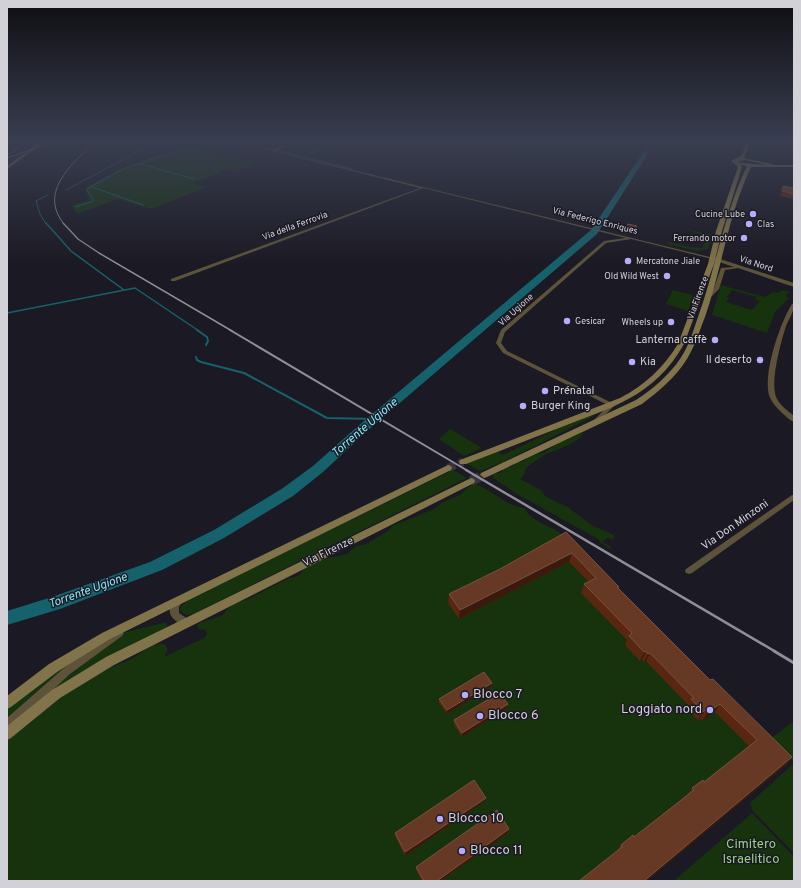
<svg xmlns="http://www.w3.org/2000/svg" width="801" height="888" font-family="Overpass,sans-serif">
<rect width="100%" height="100%" fill="#1b1923"/>
<path fill="#17330e" fill-rule="evenodd" d="M181 148H193L256 164 247 169 242 168 233 172 226 170 193 183 207 187 151 209 118 199 77 214 72 205 89 201 85 188 122 168Z
M685 229 713 235 708 249 697 251 667 244 669 242 690 247 702 248 707 239 705 236Z
M721 285 765 297 773 292 777 293 783 290 790 292 785 296 789 298 775 312 767 333 712 315ZM732 290 757 297 755 299 760 301 752 310 726 302 729 298 727 297Z
M673 290 693 295 688 311 666 304Z
M593 415H594L590 418 505 461 480 471 465 463 495 450 503 455 559 428Z
M450 429 482 448 464 456 439 439Z
M583 433C580 442 555 451 546 454 544 455 527 467 526 468 524 473 525 475 520 479L541 490 545 496 562 505 569 507 570 509 593 526 614 535V539L607 538 602 542 610 546 611 550 601 543 598 539 515 493 492 477 494 474 502 472 503 469 513 466 516 462H522L531 456 545 452 558 443Z
M453 470 467 478 193 614 186 615 180 611 181 606 188 600Z
M472 484 479 485 510 504 525 509C531 521 548 525 559 532L786 765 647 881H7V738C28 721 48 702 69 688 89 675 112 668 133 658 144 652 153 640 166 645L168 650 164 657 204 638 207 634 206 630 198 629 197 624 223 615 227 609 236 603 250 598 289 578 299 576 304 569 312 564 324 559 347 554 356 546 364 545 388 531 392 526 434 509 443 502 460 495Z
M166 622 167 627 96 664 56 690 48 691 126 632Z
M66 665 68 666 7 719V707Z
M794 721V762L770 739Z
M792 765 794 766V853L752 810 750 803Z
M752 813 794 857V881H674Z"/>
<g fill="none" stroke-linecap="round" stroke-linejoin="round">
<path stroke="#15626c" stroke-width="1" d="M253 144 273 149
M281 151 353 169
M646 152 652 141
M308 154 351 141
M141 164 194 179
M92 187 143 205
M66 190 158 141
M75 207 94 201 87 190 90 187 123 169 179 150
M46 224 40 214 36 201 48 195"/>
<path stroke="#15626c" stroke-width="1.5" d="M46 223 71 251 124 290
M7 313 135 288 199 331"/>
<path stroke="#15626c" stroke-width="2" d="M197 330 207 337 208 341 206 345
M196 357 197 360 201 362 244 373 327 418 374 419"/>
<path fill="#15626c" fill-rule="evenodd" d="M644 151 649 152 597 234 366 432 323 472 293 496 224 538 162 570 60 609 7 625V611L52 597 150 562 214 530 283 488 313 466 358 426 591 230Z"/>
<path stroke="#36353e" stroke-width="8" stroke-dasharray="8 3.5" stroke-linecap="butt" d="M448 468 463 462"/>
<path stroke="#36353e" stroke-width="10" stroke-dasharray="10 5" stroke-linecap="butt" d="M471 481 484 475"/>
<path fill="#5c533a" fill-rule="evenodd" d="M232 141H237L272 150 294 141H298L276 151 714 258 712 259 631 239 606 243 505 332 501 343 507 351 614 404 615 405 612 407 503 353 496 343 501 330 604 241 626 238 423 188 175 281H171V279L420 188Z
M792 495H794V500L692 573 689 574 686 573 685 571 686 569Z"/>
<path fill="#5c533a" fill-rule="evenodd" d="M710 257H714L794 283V287L738 268 725 270 719 289 711 297H707V295L714 288 721 268 734 267 710 259Z
M794 303C794 312 789 319 786 326 781 342 769 384 777 399 781 406 788 411 794 416V422C789 420 786 416 782 413 777 408 771 402 769 395 763 373 780 323 792 304Z
M612 403 615 405 598 422H594L593 421 610 404Z
M179 596 182 597 183 600 179 607V613L188 619 190 622 188 625 185 626C175 622 165 615 172 603 174 599 175 598 179 596Z
M119 629 122 630 124 633 122 636 70 674 11 729 7 730V718L64 668 116 630Z"/>
<path fill="#81734a" fill-rule="evenodd" d="M41 141H46L7 169V166Z
M747 141H751L744 158 775 165H794V167H751C728 215 722 268 705 317 699 332 695 346 687 359 676 377 658 392 642 404L487 477 484 478 480 475 481 473 636 400C653 389 669 375 680 359 689 346 693 331 698 317 716 267 724 214 747 166L740 165 742 167 722 231 714 264 684 344C654 397 612 407 559 428 528 440 497 452 466 464H460L459 462 460 460 620 398C645 385 663 368 678 344L708 264 716 231 738 167 731 161 741 156ZM745 160 767 165 743 163 737 162Z
M448 465 451 466 452 468 451 470 110 639 57 672 11 707 7 709V696L49 664 102 633Z
M471 478 474 479 475 481 474 483 114 665 60 698 11 738 7 740V726L52 690 106 657Z"/>
<path stroke="#8f8d95" stroke-width="1" d="M9 154 21 146 23 141
M7 158 50 143
M64 224C37 191 74 163 95 141"/>
<path stroke="#8f8d95" stroke-width="1.5" d="M63 223 78 239 99 253 232 331"/>
<path stroke="#8f8d95" stroke-width="2" d="M230 330 468 471"/>
<path stroke="#8f8d95" stroke-width="2.5" d="M466 470 776 652"/>
<path stroke="#8f8d95" stroke-width="3" d="M774 651 794 663"/>
</g>
<path fill="#59270f" d="M783 186 794 188V199L780 196Z
M637 226 636 229 633 234 624 233 625 229Z
M566 532 619 587 618 589 710 680 792 757 786 765 617 851 621 845 634 837 687 795 692 788 704 782 749 746 715 712 702 721 700 718 698 720 686 707 688 705 646 661 644 662 642 660 640 661 625 645 627 640 581 593 584 584 589 582 569 562 459 619 448 603 449 594 500 569Z
M492 683 491 687 447 714 439 703V699Z
M508 704 507 708 462 737 454 725V720Z
M485 801 405 856 395 836V833Z
M509 829 508 833 441 881H422L416 870V867Z"/>
<path fill="#3b1a0e" d="M572 553 569 562 459 619 460 610Z
M646 651 642 660 640 661 644 652Z
M650 653 646 661 644 662 648 654Z
M492 683 491 687 447 714V710Z
M508 704 507 708 462 737V733Z
M720 704 715 712 702 721 707 713Z
M705 710 700 718 698 720 703 712Z
M792 757 786 765 647 881H644Z
M486 798 485 801 405 856V852Z
M509 829 508 833 441 881H437Z"/>
<path fill="#663925" stroke="#775141" d="M783 186 794 188V194L782 191Z
M628 224 637 226 634 231 625 229Z
M566 532 619 587H617L710 680 713 679 792 757 644 881H579L622 847 621 845 633 835 634 837 694 790 692 788 703 780 704 782 757 740 720 704 707 713 705 710 703 712 691 699 694 698 650 653 648 654 646 651 644 652 629 636 632 633 584 584 596 578 572 553 460 610 449 594 500 569Z
M484 672 492 683 447 710 439 699Z
M499 693 508 704 462 733 454 720Z
M474 780 486 798 405 852 395 833Z
M497 810 509 829 437 881H424L416 867Z"/>
<linearGradient id="sky" x2="0" y2="1"><stop stop-color="#0f0e13"/><stop offset="0.53" stop-color="#393e50"/><stop offset="1" stop-color="#393e50" stop-opacity="0"/></linearGradient>
<rect width="801" height="266" fill="url(#sky)"/>
<g fill="#b6acf8" stroke="#1b1923" stroke-width="1.5">
<circle cx="753" cy="214" r="4"/>
<circle cx="749" cy="224" r="4"/>
<circle cx="744" cy="238" r="4"/>
<circle cx="628" cy="261" r="4"/>
<circle cx="667" cy="276" r="4"/>
<circle cx="567" cy="321" r="4"/>
<circle cx="671" cy="322" r="4"/>
<circle cx="715" cy="340" r="4"/>
<circle cx="760" cy="360" r="4"/>
<circle cx="632" cy="362" r="4"/>
<circle cx="545" cy="391" r="4"/>
<circle cx="523" cy="406" r="4"/>
<circle cx="465" cy="695" r="4"/>
<circle cx="710" cy="710" r="4"/>
<circle cx="480" cy="716" r="4"/>
<circle cx="440" cy="819" r="4"/>
<circle cx="462" cy="851" r="4"/>
</g>
<g text-anchor="middle" dominant-baseline="central" stroke-width="3" stroke-linejoin="round" paint-order="stroke">
<g font-size="9" fill="#d2d1d8" stroke="#1b1923" text-anchor="end">
<text x="745" y="214">Cucine Lube</text>
<text x="757" y="224" text-anchor="start">Clas</text>
<text x="736" y="238">Ferrando motor</text>
<text x="636" y="261" text-anchor="start">Mercatone Jiale</text>
<text x="659" y="276">Old Wild West</text>
<text x="575" y="321" text-anchor="start">Gesicar</text>
<text x="663" y="322">Wheels up</text>
</g>
<g font-size="9" fill="#d2d1d8" stroke="#1b1923">
<text transform="translate(595 221) rotate(14)">Via Federigo Enriques</text>
<text transform="translate(295 226) rotate(-20)">Via della Ferrovia</text>
<text transform="translate(756 264) rotate(18)">Via Nord</text>
<text transform="translate(698 298) rotate(-70)">Via Firenze</text>
<text transform="translate(516 310) rotate(-42)">Via Ugione</text>
</g>
<g font-size="11" fill="#d2d1d8" stroke="#1b1923" text-anchor="start">
<text x="707" y="340" text-anchor="end">Lanterna caffè</text>
<text x="752" y="360" text-anchor="end">Il deserto</text>
<text x="640" y="362">Kia</text>
<text x="553" y="391">Prénatal</text>
<text x="531" y="406">Burger King</text>
</g>
<g font-size="11" fill="#d2d1d8" stroke="#1b1923">
<text transform="translate(735 525) rotate(-35)">Via Don Minzoni</text>
<text transform="translate(328 552) rotate(-26)">Via Firenze</text>
</g>
<g font-size="12" font-style="italic" fill="#86eaf9" stroke="#1b1923">
<text transform="translate(365 428) rotate(-41)">Torrente Ugione</text>
<text transform="translate(88 591) rotate(-20)">Torrente Ugione</text>
</g>
<g font-size="13" fill="#d2d1d8" stroke="#1b1923" text-anchor="start">
<text x="473" y="695">Blocco 7</text>
<text x="702" y="710" text-anchor="end">Loggiato nord</text>
<text x="488" y="716">Blocco 6</text>
<text x="448" y="819">Blocco 10</text>
<text x="470" y="851">Blocco 11</text>
</g>
<g font-size="13" fill="#96d185" stroke="#1b1923">
<text x="751" y="845">Cimitero<tspan x="751" dy="15">Israelitico</tspan></text>
</g>
</g>
<rect width="801" height="888" fill="none" stroke="#d2d1d8" stroke-width="16"/>
</svg>
